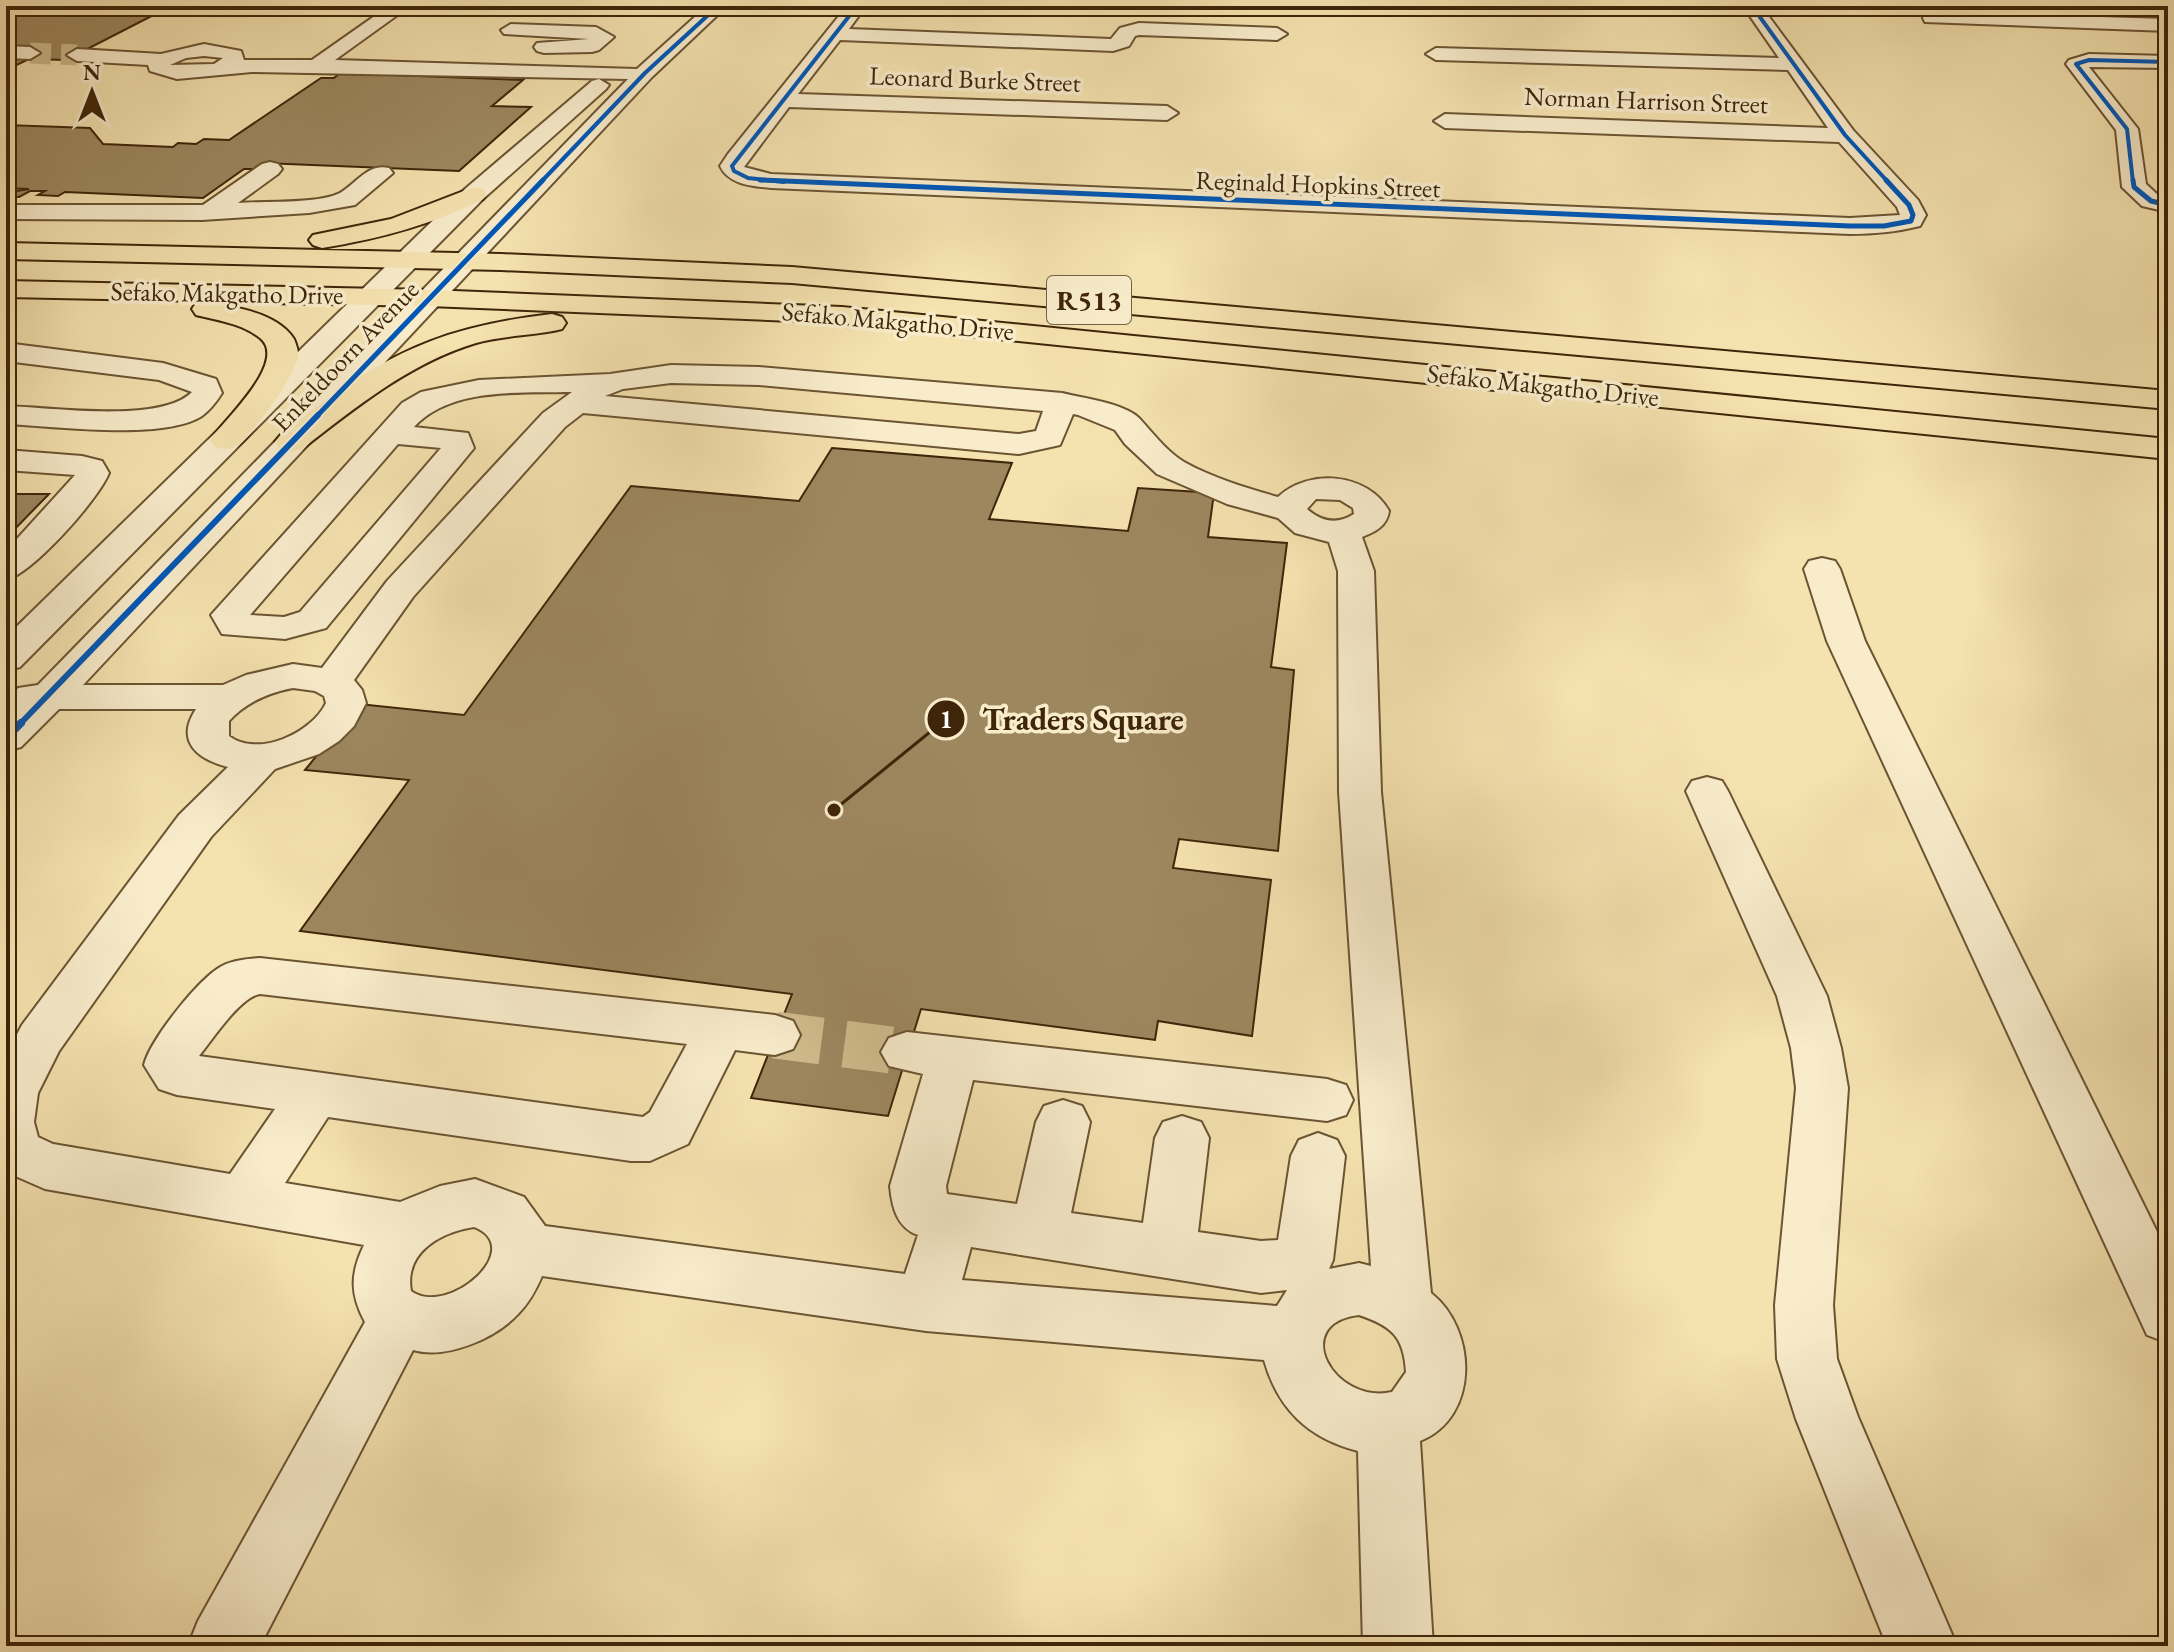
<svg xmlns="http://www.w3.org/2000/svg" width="2174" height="1652" font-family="'EB Garamond',serif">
<rect width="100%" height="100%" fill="#f4e2af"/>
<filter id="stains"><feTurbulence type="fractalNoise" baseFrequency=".0025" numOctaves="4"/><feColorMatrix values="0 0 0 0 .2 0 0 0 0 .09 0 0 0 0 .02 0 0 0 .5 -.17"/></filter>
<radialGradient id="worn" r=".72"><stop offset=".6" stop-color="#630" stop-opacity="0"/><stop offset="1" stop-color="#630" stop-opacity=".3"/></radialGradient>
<path fill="#9d875f" stroke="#3f2509" stroke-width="2" d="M6 6H171L66 60 29 59 6 70V57H20L41 47 6 46Z
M340 73 523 80 492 106 531 107 459 171 263 163 254 169H244L203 198 65 192 58 196 38 195 45 191H30L19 197H6L11 192 29 189 6 188V125L90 128 103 144 173 147 178 143 196 144 204 139 229 140 321 78H334Z
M832 448 1012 463 989 519 1128 531 1138 488 1214 493 1208 537 1287 543 1271 667 1294 670 1278 851 1179 839 1173 868 1271 880 1252 1036 1158 1021 1155 1040 921 1009 888 1116 751 1098 792 994 300 931 409 780 305 770 359 704 464 715 631 486 799 501Z
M6 494H49L6 538Z"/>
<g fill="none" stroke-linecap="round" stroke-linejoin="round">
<path stroke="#d0bc8e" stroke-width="21" stroke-dasharray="21 10" stroke-linecap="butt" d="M30 53 77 55"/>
<path stroke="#d0bc8e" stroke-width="47" stroke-dasharray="47 23" stroke-linecap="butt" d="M775 1035 907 1052"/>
<g stroke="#6c5432" stroke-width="4">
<path id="minor" d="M389 6H410L335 60 637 69 707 6H727L652 77 83 685H223L246 675 293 664 322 668 387 581 543 413 572 392C522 393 450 387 414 427L468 433 474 448 326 628 285 639 222 634 211 615 402 403 421 392 479 380 610 374 671 365 759 367 1062 393C1083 398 1123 403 1139 418 1153 433 1166 451 1184 462 1213 478 1246 488 1278 497 1309 468 1368 473 1389 511 1387 526 1375 532 1362 537L1374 571 1381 792 1431 1293C1477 1329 1480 1417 1420 1441L1433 1646H1363L1358 1451C1308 1438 1278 1409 1264 1360L926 1331 542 1276C536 1290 529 1303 518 1314 496 1338 446 1360 413 1350L260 1646H188L198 1621 365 1322C350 1294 350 1274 364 1245L45 1189 6 1172V1055L22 1025 179 815 228 767C197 759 175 741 196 709H59L21 747 6 751V715L17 705 12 697 18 688 38 685 628 79 252 72 177 79 150 71 148 65 77 61 67 55 77 49 161 54 204 44 241 51 244 60H312ZM204 56 223 58 214 64 170 65 186 58ZM671 383 759 385 1043 411 1036 431 1019 434 605 396 623 389ZM583 413 1019 454 1060 445 1073 414 1078 415 1115 430 1125 444 1157 474 1227 504 1278 518 1295 533 1329 542 1338 571 1339 792 1371 1266 1359 1263 1329 1269 1333 1260 1345 1156 1337 1140 1318 1133 1299 1140 1291 1156 1278 1240 1261 1241 1198 1232 1209 1138 1201 1122 1182 1116 1163 1122 1155 1138 1143 1223 1071 1213 1090 1122 1082 1106 1063 1100 1044 1106 1036 1122 1017 1204 947 1194 946 1186 973 1080 1327 1121 1346 1115 1353 1100 1346 1085 1327 1079 907 1032 889 1038 881 1052 889 1066 923 1074 890 1186C892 1207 897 1228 918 1235L905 1274 545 1226 524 1197 475 1179 440 1186 400 1202 285 1183 328 1117 631 1161H650L688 1144 735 1050 775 1055 793 1049 800 1035 793 1021 775 1015 260 958C248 959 234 960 222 966 199 978 150 1040 144 1065L159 1089 177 1095 275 1109 230 1174 53 1144 38 1137 34 1122 38 1093 59 1051 211 837 275 769 319 754 339 741 354 726 366 703 362 690 354 680 413 597 565 427ZM398 444 441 448 300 612 284 617 250 615ZM1316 499 1340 500 1353 508 1354 514C1337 525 1322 522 1307 509ZM293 688 315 691 324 696 326 703C312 733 258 758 229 736V721C246 702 268 693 293 688ZM260 994 687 1044 650 1112 643 1117 199 1056C212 1040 240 997 260 994ZM474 1227C528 1248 448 1318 411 1291 404 1252 441 1232 474 1227ZM971 1247 1261 1293 1287 1290 1277 1306 962 1280ZM1359 1315C1392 1326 1404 1337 1406 1372L1392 1392C1333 1405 1289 1323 1359 1315Z
M847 6H866L849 29 1111 39 1120 28 1139 23 1277 28 1287 34 1277 40 1139 35 1135 36 1129 46 1113 51 840 40 798 94 1167 106 1178 113 1167 120 789 107 744 167 771 174 1850 218 1900 215 1897 207 1839 142 1445 128 1434 121 1445 114 1828 128 1788 70 1436 60 1426 54 1436 48 1779 58 1743 6H1761L1853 130 1918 200 1926 215 1920 226C1896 232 1874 234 1850 234L771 188C752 186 729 185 720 166L728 154Z
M1932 12 2168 19V31L1925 22 1923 18 1925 14Z
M511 24 596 27 614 37 599 50 592 52 544 53 537 51 534 47 537 43 589 39 504 34 501 30Z
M6 46 30 47 40 53 30 59 6 58Z
M2089 54 2168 56V68L2089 67 2138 129 2146 184 2159 196 2168 198V212L2142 206 2122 187 2116 130 2066 64 2069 60Z
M599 79 609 85 606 89 483 199 20 667 6 671V637L465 189 592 81Z
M270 162 278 164 282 169 278 174 238 203C265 201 318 204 340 193 357 183 368 163 389 168L393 173 355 205 309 213 202 220 6 219V205H203L262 164Z
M6 343 163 363 216 379 222 393C217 401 210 410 202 416 162 441 54 426 6 424V406C50 407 161 424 192 392L159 380 6 361Z
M6 450 82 456 102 461 109 473C98 500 33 573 6 580V551L75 475 6 470Z
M1822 558 1835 561 1840 569 1865 641 2168 1254V1343L2147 1335 1827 641 1804 569 1809 561Z
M1707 777 1722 781 1728 791 1827 996 1841 1048 1848 1088 1833 1305 1837 1359 1858 1417 1957 1646H1887L1796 1419 1777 1359 1775 1305 1796 1088 1791 1048 1777 996 1686 791 1692 781Z"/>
</g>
<g stroke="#3f2509" stroke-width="4">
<path id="major" d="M474 187 483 189 486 194 483 199C432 225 378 239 322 248L313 245 309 240 313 235 391 219Z
M6 243 501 254 792 267 2168 391V409L792 283 501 270 6 259Z
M6 281 429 290 842 307 2168 439V459L842 323 429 306 210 302C238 308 277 313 294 339 296 344 299 352 298 357 296 374 252 435 238 445 231 451 223 449 215 447L210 440C224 420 289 361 260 338 243 324 217 320 196 315L192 309 196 303 203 301 6 297Z
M552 314 562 317 566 323 562 329C534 336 504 335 476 343 410 363 356 407 302 449L291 452 280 449 275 442C286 426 306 415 322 403 399 346 457 325 552 314Z"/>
</g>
<use href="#minor" fill="#f8eccb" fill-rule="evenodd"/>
<use href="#major" fill="#f4e2af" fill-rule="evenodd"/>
<g stroke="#f8eccb" stroke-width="6">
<path id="cycleway-far3" d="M1752 6 1845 135 1888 182
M541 182 645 73 718 6
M784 182 748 178 734 171 732 166 857 6
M2133 182 2127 129 2076 64 2089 60 2168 62"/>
</g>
<g stroke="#f8eccb" stroke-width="8">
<path id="cycleway-far2" d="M760 180 1850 226H1884L1911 221 1913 215 1909 205 1886 180
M2133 180 2134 187 2151 201 2168 205
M316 417 543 180"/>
</g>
<g stroke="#f8eccb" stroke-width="10">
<path id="cycleway-far1" d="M19 725 318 415"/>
</g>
<g stroke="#f8eccb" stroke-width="13">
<path id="cycleway" d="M6 738 21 723"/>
</g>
<use href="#cycleway-far3" stroke="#0057b8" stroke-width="4"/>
<use href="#cycleway-far2" stroke="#0057b8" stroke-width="5"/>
<use href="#cycleway-far1" stroke="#0057b8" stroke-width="6"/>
<use href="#cycleway" stroke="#0057b8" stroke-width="8"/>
</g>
<g text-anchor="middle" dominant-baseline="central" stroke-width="7" stroke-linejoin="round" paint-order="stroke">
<g font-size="26" fill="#3f2509" stroke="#f8eccb">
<text transform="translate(975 79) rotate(2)">Leonard Burke Street</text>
<text transform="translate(1646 100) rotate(2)">Norman Harrison Street</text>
<text transform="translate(1318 184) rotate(2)">Reginald Hopkins Street</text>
<text transform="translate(227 293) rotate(1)">Sefako Makgatho Drive</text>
<text transform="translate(898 321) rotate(5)">Sefako Makgatho Drive</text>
<text transform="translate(345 356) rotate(-46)">Enkeldoorn Avenue</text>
<text transform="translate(1543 385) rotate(6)">Sefako Makgatho Drive</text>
</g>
<rect fill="#f8eccb" stroke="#766143" stroke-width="2" x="1047" y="276" width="84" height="48" rx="6"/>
<g font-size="28" font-weight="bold" fill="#3f2509">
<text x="1089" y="300">R513</text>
</g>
</g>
<path fill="none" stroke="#3f2509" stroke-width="3" d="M834 810L946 719"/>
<g fill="#3f2509" stroke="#f8eccb" stroke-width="3">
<circle cx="834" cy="810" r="8"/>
<circle cx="946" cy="719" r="20"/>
</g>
<g font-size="24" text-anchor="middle" font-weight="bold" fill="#fff">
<text x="946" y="728">1</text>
</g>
<g font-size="32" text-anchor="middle" font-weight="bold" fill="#3f2509" stroke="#f8eccb" stroke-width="7" stroke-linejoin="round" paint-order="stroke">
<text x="1083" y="730">Traders Square</text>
</g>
<rect width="2174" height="1652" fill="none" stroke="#f4e2af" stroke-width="32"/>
<rect x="8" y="8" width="2158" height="1636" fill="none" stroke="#3f2509" stroke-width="4"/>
<rect x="16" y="16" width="2142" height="1620" fill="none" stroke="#3f2509" stroke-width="2"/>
<g transform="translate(92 92)" stroke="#f8eccb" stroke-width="6" paint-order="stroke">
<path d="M0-6L14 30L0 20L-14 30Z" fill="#3f2509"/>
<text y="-12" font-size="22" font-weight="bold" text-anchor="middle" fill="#3f2509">N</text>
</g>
<rect width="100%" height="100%" filter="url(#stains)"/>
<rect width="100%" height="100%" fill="url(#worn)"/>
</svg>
